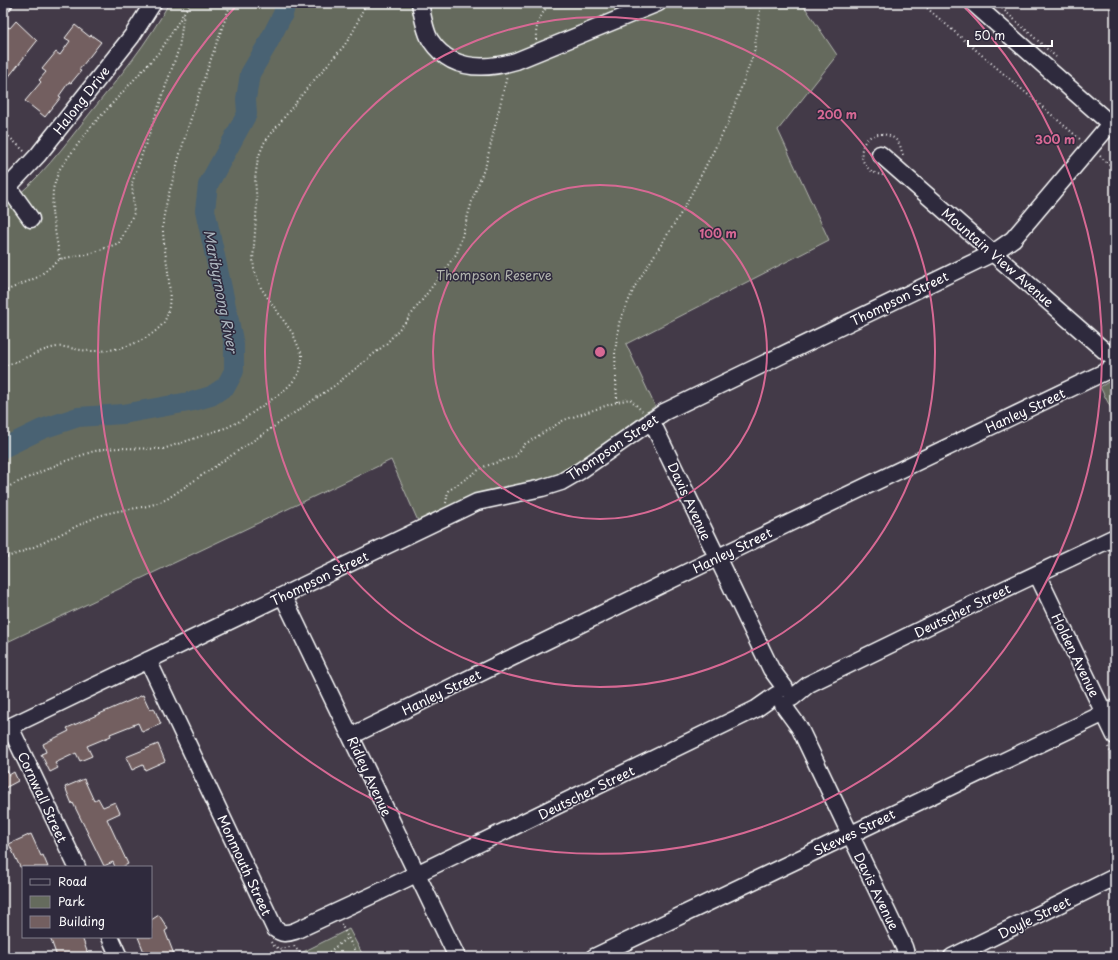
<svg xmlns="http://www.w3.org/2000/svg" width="1118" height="960" font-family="'Playpen Sans',sans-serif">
<rect width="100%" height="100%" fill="#433a48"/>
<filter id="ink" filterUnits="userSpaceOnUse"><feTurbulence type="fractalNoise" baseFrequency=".025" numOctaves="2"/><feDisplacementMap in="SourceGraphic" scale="8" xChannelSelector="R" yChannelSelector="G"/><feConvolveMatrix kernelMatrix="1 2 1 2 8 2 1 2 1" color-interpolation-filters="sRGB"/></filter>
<g filter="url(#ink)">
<path fill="#656b5d" stroke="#b2b5ae" d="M169 3H802L837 55 778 130 829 240 626 344 655 406 564 475 463 500 418 521 391 460 3 644V207C39 181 64 146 91 112 119 77 148 43 169 3Z
M1115 378V416L1100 387Z
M349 929 364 957H293Z"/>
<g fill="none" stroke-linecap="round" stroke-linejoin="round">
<path stroke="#4a6273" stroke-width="20" d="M3 448 42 429 78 417 123 414 194 401 211 396 226 386 234 371V345L227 311 205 210 208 185 247 114 246 99 250 74 267 45 283 14 286 3"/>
</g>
<path fill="#735f60" stroke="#fff" d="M16 21 37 41 3 84V33L8 27 10 28Z
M75 25 90 37 91 35 101 42 79 70 81 71 71 83 69 82 59 96 61 97 45 117 25 101 41 82 39 80 46 72 42 69 56 52 60 55 70 41 65 38Z
M143 695 150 710 154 708 161 724 142 732 138 723 110 734 111 736 87 746 92 756 80 761 76 753 55 763 58 768 50 772 41 754 46 752 43 744 69 731 67 728Z
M158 744 165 761 145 770 143 765 132 770 126 757Z
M3 762 9 775 14 772 18 781 3 789Z
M84 779 94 801 98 798 103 807 115 802 120 813 107 819 128 864 122 867H115L113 862 104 866 73 803 72 804 65 787Z
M31 834 41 856 43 855 48 867H20L9 844Z
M159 915 168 929 165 931 175 957H146L138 937H151V920Z
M50 937H82L89 957H57Z"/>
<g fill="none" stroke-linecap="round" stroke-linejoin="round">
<g stroke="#fff" stroke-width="19">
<path id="minor" d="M420 3C422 13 425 33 431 41 451 71 485 70 516 61L658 3
M973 3 1115 128
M3 4 4 3
M880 154 1115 360
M8 187 31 219
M3 190 8 187 38 155 132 36 153 3
M651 420 771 669 785 688
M1037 574 1115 736
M283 596 457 957
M148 660 275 929C282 934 286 934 295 931L375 894 756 709 776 695
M792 698 809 684 990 596 1115 537
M783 705 799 727 904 947 907 957
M10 727 77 867
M3 730 477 502 542 488 561 482 580 471 664 412 993 253 1013 239 1110 124
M351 736 708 562 1115 367
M110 937 119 957
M594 957 1115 708
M952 957 1115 877"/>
</g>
<path stroke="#fff" stroke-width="2" stroke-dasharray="1 3" stroke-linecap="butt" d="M921 3 1081 140
M996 3 1056 57
M536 40C535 24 541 15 550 3
M3 131 24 151
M1100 156 1115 170
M883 175C853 171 856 132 883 134 888 135 894 137 897 141 901 145 901 150 903 155
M60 259 52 213 53 189 59 170 89 129 161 50 190 3
M3 292 38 277 60 259 92 253 119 243 134 213 132 183 179 48 184 13
M3 366C22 361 38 350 57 347 65 346 73 349 81 350 107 354 141 346 160 327 181 306 161 250 163 223 165 202 173 182 178 161 193 108 212 56 231 3
M617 402 615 352 619 323 635 286 683 210 727 125 754 53 761 3
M3 489 63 462 91 452 104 449 118 448 163 449 228 427 242 420 281 393 290 385 299 373 302 363V355L293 334 261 288 254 269 253 260 257 204 255 179 258 158 264 143 308 87 344 46 353 32 366 3
M446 503 448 491 483 467 516 456 525 444 564 420 617 402 630 399 642 411
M3 558C37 549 67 529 99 516 121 508 145 510 167 499L334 386 386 344 408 319 457 253 473 198 486 164 507 76
M1108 747 1115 762
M341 924 358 957
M271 942C276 950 282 949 290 947
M294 946 303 957
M920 955 929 957 940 951
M323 957 348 937
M572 957 582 952"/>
<use href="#minor" stroke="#2f2a3d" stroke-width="16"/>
</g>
</g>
<g fill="none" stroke="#d76994" stroke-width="2">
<circle cx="600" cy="352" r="167"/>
<circle cx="600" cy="352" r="335"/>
<path d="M961 3A502 502 0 1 1 239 3"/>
</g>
<g text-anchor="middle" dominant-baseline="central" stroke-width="3" stroke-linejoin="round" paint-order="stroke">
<g font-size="13" fill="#fff" stroke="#2f2a3d">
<text transform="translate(81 100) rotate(-52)">Halong Drive</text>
<text transform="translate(998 257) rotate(41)">Mountain View Avenue</text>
<text transform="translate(899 298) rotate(-26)">Thompson Street</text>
<text transform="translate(1025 410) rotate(-25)">Hanley Street</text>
<text transform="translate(612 447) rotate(-34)">Thompson Street</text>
<text transform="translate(690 501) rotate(65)">Davis Avenue</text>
<text transform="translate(732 550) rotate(-26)">Hanley Street</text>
<text transform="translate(319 578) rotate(-26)">Thompson Street</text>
<text transform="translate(962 610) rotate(-26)">Deutscher Street</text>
<text transform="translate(1076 655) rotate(64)">Holden Avenue</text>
<text transform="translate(441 692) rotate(-26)">Hanley Street</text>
<text transform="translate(370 776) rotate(65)">Ridley Avenue</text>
<text transform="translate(586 792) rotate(-26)">Deutscher Street</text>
<text transform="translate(43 797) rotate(65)">Cornwall Street</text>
<text transform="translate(854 832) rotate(-26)">Skewes Street</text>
<text transform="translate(245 865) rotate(65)">Monmouth Street</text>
<text transform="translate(877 891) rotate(64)">Davis Avenue</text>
<text transform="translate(1034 917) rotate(-26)">Doyle Street</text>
</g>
<g font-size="13" fill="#b2b5ae" stroke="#2f2a3d">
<text x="494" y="274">Thompson Reserve</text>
</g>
<g font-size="14" font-style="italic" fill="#aeb8c0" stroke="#2f2a3d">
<text transform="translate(221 291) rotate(79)">Maribyrnong River</text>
</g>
</g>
<circle cx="600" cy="352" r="6" fill="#d76994" stroke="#2f2a3d" stroke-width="2"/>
<g font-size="12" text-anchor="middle" font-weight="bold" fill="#d76994" stroke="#2f2a3d" stroke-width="3" stroke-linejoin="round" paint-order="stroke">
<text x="837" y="119">200 m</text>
<text x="1055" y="144">300 m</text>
<text x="718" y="238">100 m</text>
</g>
<rect width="1118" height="960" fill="none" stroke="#2f2a3d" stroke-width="16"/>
<rect x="8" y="8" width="1102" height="944" fill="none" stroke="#fff" stroke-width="1.5" filter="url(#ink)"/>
<rect x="22" y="866" width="130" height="72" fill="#2f2a3d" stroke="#827f8b"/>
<rect x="30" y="879" width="20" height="6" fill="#2f2a3d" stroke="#827f8b"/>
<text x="58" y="886" font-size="12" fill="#ffffff">Road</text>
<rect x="30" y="896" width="20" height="12" fill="#656b5d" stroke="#827f8b"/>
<text x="58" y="906" font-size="12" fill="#ffffff">Park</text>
<rect x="30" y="916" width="20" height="12" fill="#735f60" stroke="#827f8b"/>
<text x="58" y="926" font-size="12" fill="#ffffff">Building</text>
<path d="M968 40v6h84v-6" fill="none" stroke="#ffffff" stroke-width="2"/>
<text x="974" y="40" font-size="12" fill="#ffffff" stroke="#2f2a3d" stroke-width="3" paint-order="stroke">50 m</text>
</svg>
